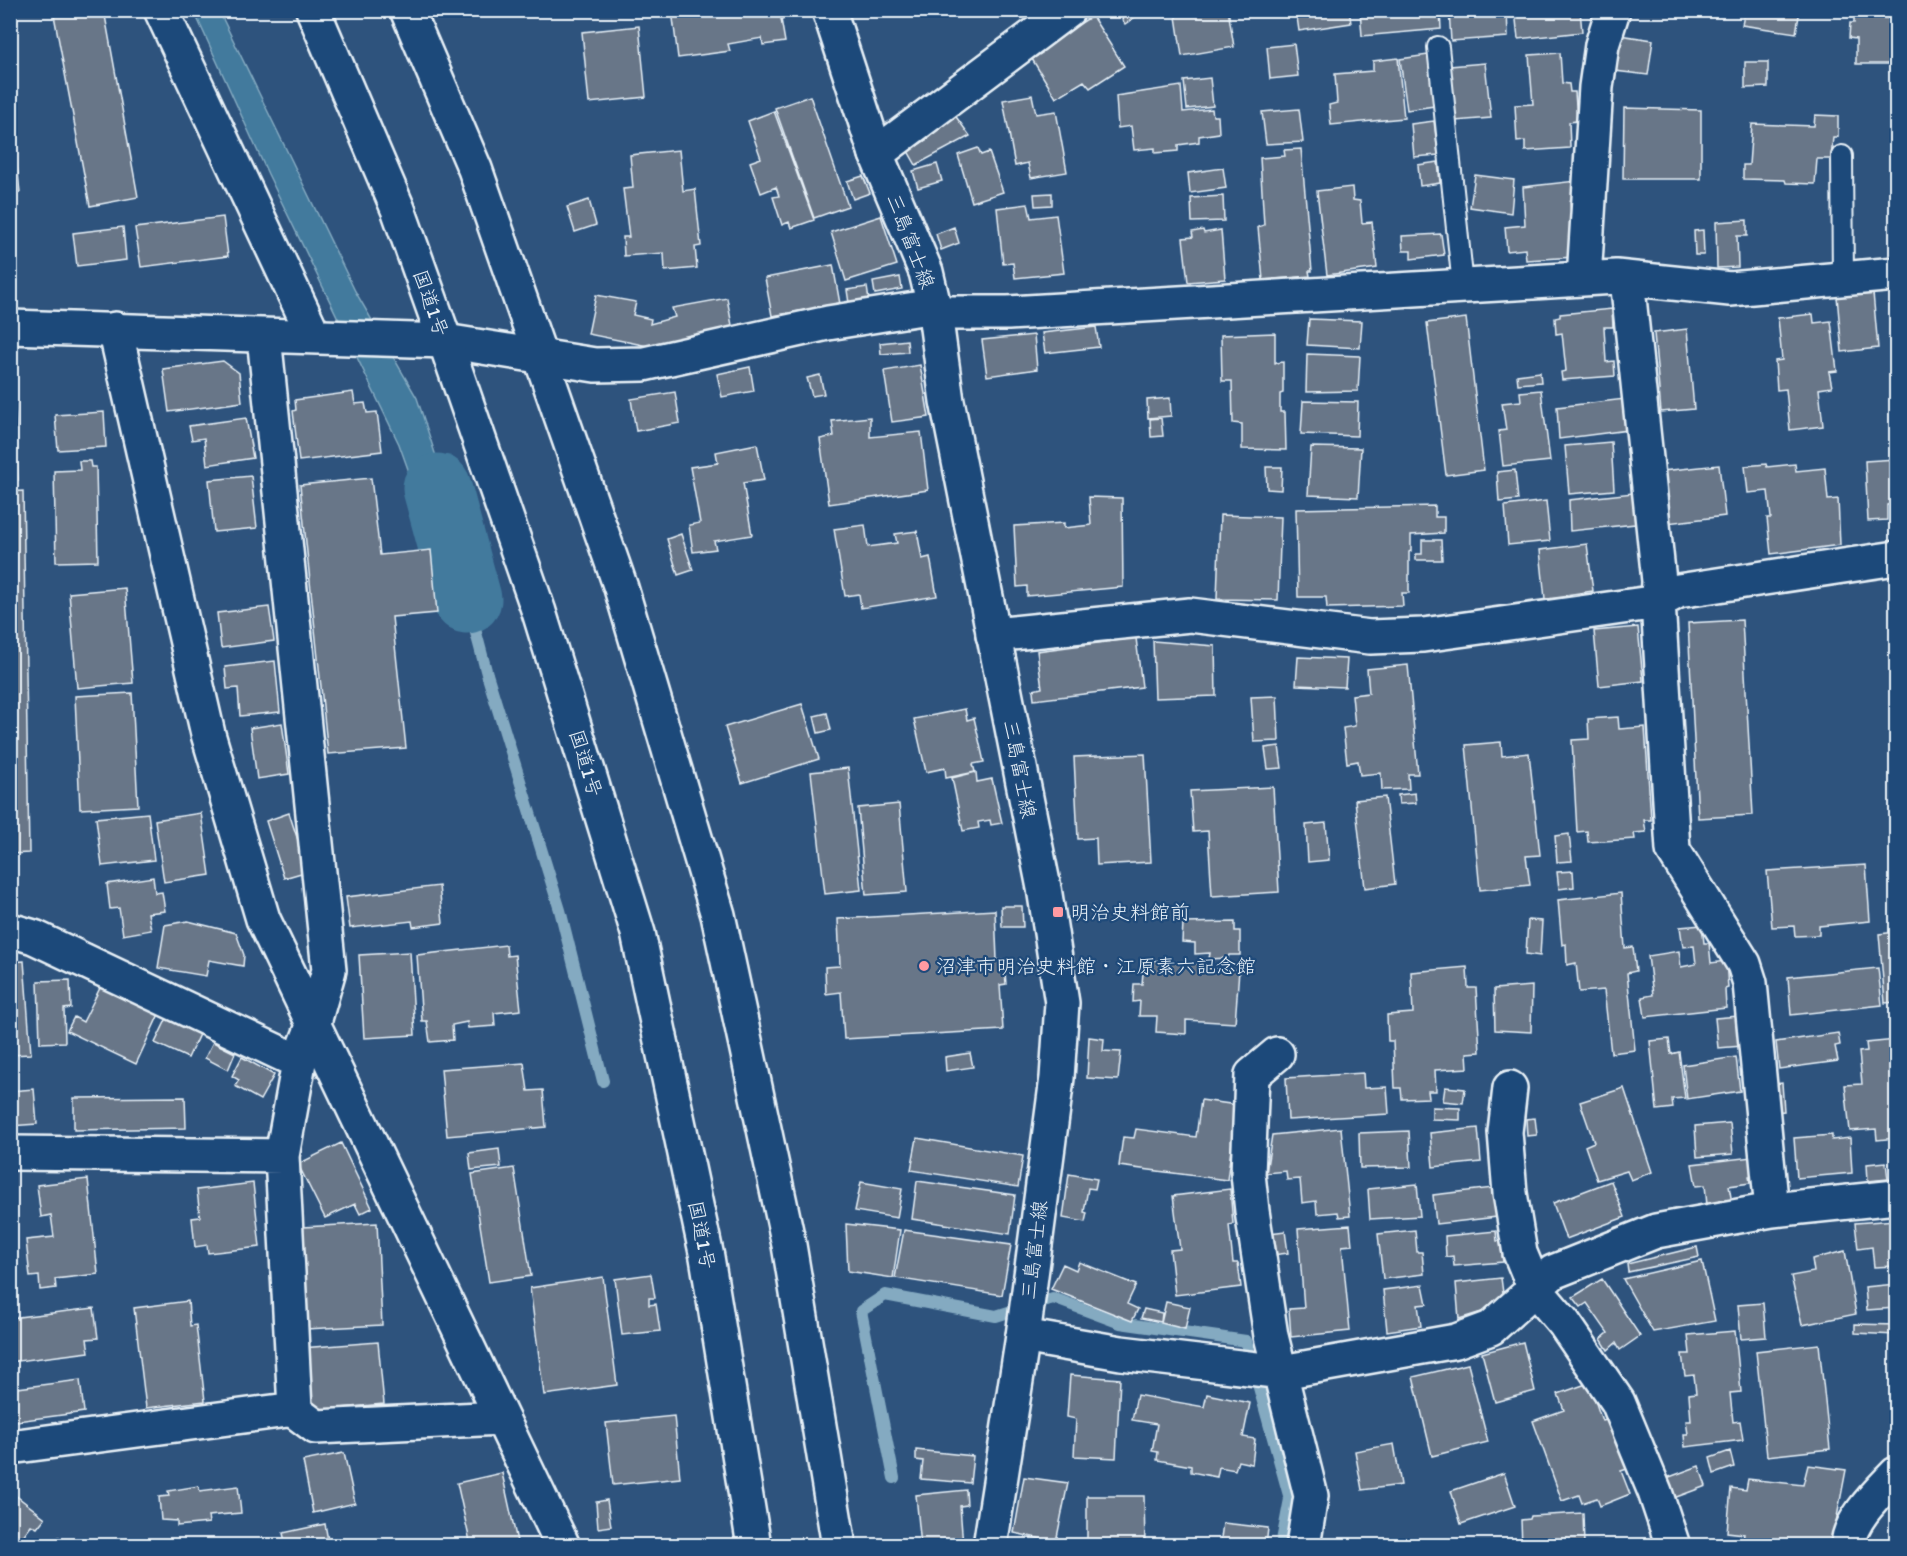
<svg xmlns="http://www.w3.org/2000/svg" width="1907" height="1556" font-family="Itim,'Klee One',sans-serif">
<rect width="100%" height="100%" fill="#2e537d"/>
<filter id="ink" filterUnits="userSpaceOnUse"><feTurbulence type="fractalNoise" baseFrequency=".0167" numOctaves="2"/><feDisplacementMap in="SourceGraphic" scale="12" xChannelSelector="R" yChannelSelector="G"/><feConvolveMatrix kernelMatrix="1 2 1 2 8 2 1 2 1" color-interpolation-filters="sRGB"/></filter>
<g filter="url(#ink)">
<path fill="#427a9d" stroke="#84aac1" stroke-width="1.5" d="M194 11H219L355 291 417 398 472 567 452 592 399 444 268 174Z"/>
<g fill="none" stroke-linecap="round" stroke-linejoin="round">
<path stroke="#84aac1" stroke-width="12" d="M467 599 487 674 560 910 603 1081
M894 1478 861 1311 885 1295 996 1316 1053 1298 1120 1323 1246 1341 1290 1499 1281 1546"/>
<path stroke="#427a9d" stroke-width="69" d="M437 488 467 599"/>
</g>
<path fill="#687688" stroke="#e8f1f8" stroke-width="1.5" d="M53 10H104L138 197 90 206Z
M672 10H794L795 16 781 19 785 42 763 45 762 38 728 44 730 51 678 58Z
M1117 10H1140L1141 13 1125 24Z
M1175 10H1228L1234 47 1182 56Z
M1296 10H1349L1351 23 1299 31Z
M1360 10H1440L1441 29 1362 36Z
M1449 10H1507L1508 37 1451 41Z
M1515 10H1580L1582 32 1518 39Z
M1745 10H1800L1796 33 1742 25Z
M1092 16 1124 66 1090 88 1084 81 1056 98 1032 59 1042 53 1040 49Z
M1854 17 1894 18V64H1856V39L1849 38 1850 23H1854Z
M639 26 646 97 589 103 582 32Z
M1619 35 1653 40 1648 75 1615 71Z
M1294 44 1298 76 1270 79 1267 47Z
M1560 53 1562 83 1569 84 1570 92H1575L1577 121 1569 122 1570 148 1525 151V141L1517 142 1515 105 1533 104 1529 55Z
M1428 55 1434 106 1407 110 1400 59Z
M1398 58 1404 118 1331 125 1329 105 1337 103 1335 74 1373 71V61Z
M1745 62H1768V87L1745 88Z
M1485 63 1491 118 1455 121 1450 66Z
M1210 78 1213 106 1187 109 1184 81Z
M1181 86 1183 112 1212 109 1213 116H1218L1219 133 1199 136V142L1178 145V151L1155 153V148L1134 150 1131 126 1118 128 1116 96Z
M1032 95 1036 114 1056 111 1067 172 1031 178 1028 163 1015 166 1003 100Z
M810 96 848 206 814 218 775 108Z
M10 104 20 192 10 193Z
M1624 108 1701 110V179H1623Z
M1299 109 1303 142 1266 144 1262 112Z
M774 111 814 220 791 228 789 222 782 225 773 197 779 196 776 187 761 193 750 162 761 158 748 121Z
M954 114 970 136 916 165 908 151 929 138 925 133Z
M1815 115 1838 116V137H1833L1831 159H1817L1815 184 1786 183 1785 180 1743 179V165H1749L1752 124 1814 126Z
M1434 121 1438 155 1414 157 1411 124Z
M978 148 981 155 989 152 1003 192 972 202 958 155Z
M1301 149 1312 271H1309L1310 276 1263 280 1258 227 1264 225 1260 158 1285 156 1284 150Z
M679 150 683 191 695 189 701 246 695 247 697 268 665 271 664 253 624 256 623 237H629L623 189 633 188 630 155Z
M1438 162 1440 183 1420 186 1418 165Z
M937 164 942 181 918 188 913 171Z
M1223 168 1226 188 1190 193 1188 173Z
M1475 175 1514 180 1511 213 1470 207Z
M863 176 870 193 853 199 847 181Z
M1576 181 1570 203 1575 257 1526 260 1525 249 1507 251 1505 227 1525 225 1523 187Z
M1352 187 1353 200 1360 201 1362 223 1372 222 1377 268 1327 275 1317 191Z
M1052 193V205L1035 206 1034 194Z
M1223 196 1224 221 1192 222 1191 198Z
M589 200 596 225 575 232 567 207Z
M1028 204 1031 218 1056 215 1064 273 1015 278 1013 263 1003 264 997 208Z
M881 216 897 265 846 281 831 232Z
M223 217 228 256 141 267 135 228Z
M1747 220V236H1737L1738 267 1717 268 1716 222Z
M123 227 126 260 77 266 73 233Z
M954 227 959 243 941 250 936 234Z
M1203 230 1204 233 1221 230 1225 279 1188 282 1183 238 1193 237 1192 232Z
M1703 230 1704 255H1695L1694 231Z
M1441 234 1444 255 1411 259V251H1403L1402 236Z
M833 265 840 304 772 316 765 278Z
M900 277 902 289 875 294 873 282Z
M867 287 869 300 849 303 847 290Z
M1873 293 1878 348 1842 352 1837 296Z
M596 295 636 302 633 315 651 319 650 324 675 317 672 308 727 298 733 331 648 346 588 334Z
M1612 309 1613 327H1604L1606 362 1614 361 1615 376 1562 380 1561 372 1566 371 1562 333 1556 334 1555 318 1560 317V314Z
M1813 314 1814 323 1831 321 1837 371 1829 372 1832 387 1819 389 1823 426 1790 430 1786 389 1777 390 1775 361 1782 360 1778 318Z
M1466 318 1484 470 1446 475 1427 323Z
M1309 319 1362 321 1360 348 1307 345Z
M1096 327 1099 347 1045 353 1042 333Z
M1687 329 1694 409 1661 412 1654 333Z
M1275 333V363L1283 362V393L1280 394V412H1285L1286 450 1242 449V424L1233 423 1232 381H1222L1221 335Z
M1034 335 1037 369 987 376 982 340Z
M907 340 908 352 881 354 880 343Z
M1307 354 1360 356 1358 391 1306 392Z
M223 361 239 373 242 402 169 412 163 369Z
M920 365 929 417 892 422 884 371Z
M750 367 754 391 722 397 717 374Z
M1540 372 1541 382 1518 384 1517 375Z
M820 375 824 394 812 396 807 378Z
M1541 390 1550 461 1503 466 1499 431 1506 430 1502 403 1521 401 1520 392Z
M353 392 355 404 365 403 367 413 377 412 382 451 299 461 293 411 296 410 295 400Z
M675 392 680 423 636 431 631 399Z
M1170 398 1171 416 1148 418 1147 400Z
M1625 399 1628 430 1559 439 1557 407Z
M1303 401 1358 402 1357 436 1301 434Z
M10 403H15L18 480 10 481Z
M104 412 106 447 58 450 55 415Z
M870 417V437L921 432 928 490 829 504 820 439 834 436 832 421Z
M246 418 253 458 207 465 204 438 192 440 189 426Z
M1161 418 1163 436 1151 437 1150 419Z
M1611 442 1614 490 1569 494 1565 446Z
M757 444 764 480 743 483 752 535 714 541 716 549 693 552 689 525 700 523 690 467 718 463 716 452Z
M1311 447 1361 448 1358 497 1308 495Z
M1896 459V504L1887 505V520L1868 521 1865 461Z
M79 461H90L91 467H96L98 561 56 562 54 471 80 470Z
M1766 464 1767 467 1795 464 1796 471 1825 468 1828 500 1838 499 1840 545 1771 554 1767 518H1771L1768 491 1748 493 1745 466Z
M1719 465 1725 516 1667 523 1662 471Z
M1266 467H1282L1281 490 1267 489Z
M1515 470 1518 500 1499 502 1497 472Z
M251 476 257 528 214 532 209 480Z
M371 478 380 555 431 550 437 613 392 617 406 748 328 754 300 485Z
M23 491 29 853 10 854V492Z
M1633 493 1635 524 1570 531 1569 500Z
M1089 497 1122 498 1123 587 1027 596V586L1017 587 1014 526 1064 523V528L1091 525Z
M1546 501 1550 541 1508 545 1505 506Z
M1435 506V517H1444V533L1411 535V551L1409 552V593H1402L1403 606 1327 608 1326 597H1298L1296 509Z
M1220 515 1281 517 1278 600 1217 599Z
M865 525 868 547 897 543 895 534 917 531 922 559 930 557 937 596 861 608 859 594 845 596 834 529Z
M681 534 693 570 678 575 667 539Z
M1422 540H1441L1442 560H1416V554H1422Z
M1587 544 1593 591 1566 595 1565 598 1545 599 1540 550Z
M125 588 133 683 77 688 69 593Z
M269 607 274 641 221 648 217 613Z
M1742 620 1753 815 1698 818 1688 623Z
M1638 627 1643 681 1599 686 1594 631Z
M1136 638 1142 687 1034 700 1033 690 1042 688 1037 651Z
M1153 641 1215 646 1216 696 1155 698Z
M1298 657 1347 659 1345 687 1296 685Z
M275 661 280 712 240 716 238 688 227 689 225 667Z
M1408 665 1418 774H1408L1409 789 1382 790 1381 773 1360 775 1358 761 1347 763 1343 728 1355 726 1352 695 1369 693 1367 669Z
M132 693 138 806 80 809 75 696Z
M1277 696 1279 741 1254 742 1251 697Z
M802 704 819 759 742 783 725 727Z
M965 709 967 720 974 718 984 762 973 764 975 772 946 778 945 768 926 772 914 719Z
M827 713 831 730 818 733 814 716Z
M1618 717 1619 729 1645 727 1651 820H1644L1646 832 1634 833 1635 839 1588 842 1587 831 1577 832 1572 740 1589 739 1588 719Z
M282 723 289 774 257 779 250 728Z
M1501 742 1502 756 1529 753 1540 855 1526 856 1530 885 1480 890 1466 745Z
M1279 746 1282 768 1268 769 1265 748Z
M1145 754 1151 862 1097 865 1096 838 1078 839 1074 757Z
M848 768 861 890 825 894 811 772Z
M976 772 977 782 992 779 1002 823 991 825 990 820 978 822 979 828 963 831 952 778Z
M1273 787 1279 892 1212 896 1208 831 1193 832 1190 791Z
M1415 793 1416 803 1399 804 1398 795Z
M1385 797 1395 884 1365 888 1355 800Z
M899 804 907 892 866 895 858 808Z
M148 813 154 860 102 866 96 818Z
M201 813 210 875 164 882 155 820Z
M289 813 308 871 284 878 266 821Z
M1326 823 1329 860 1308 862 1306 825Z
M1569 834 1572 861 1557 862 1555 836Z
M1866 865 1870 921 1819 926V935L1795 936 1794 926 1772 927 1767 871Z
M1573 871 1574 887 1559 889 1557 872Z
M153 877 155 893 162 892 165 911 148 913 151 930 123 935 119 908 110 909 107 884Z
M439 886 443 923 413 927 412 921 350 928 346 897Z
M1621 893 1625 948 1633 947 1636 971 1627 973 1635 1050 1611 1053 1604 990 1579 992 1576 963 1567 965 1566 944 1562 945 1558 900Z
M1001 906H1022L1023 927H1002Z
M995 910 997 960H1004L1006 984 1000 985 1003 1030 844 1039 841 992 826 994 825 967 840 966 838 919Z
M1528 920 1542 921 1540 956 1526 954Z
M188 921 236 933 244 955 243 966 209 960 206 976 158 968 165 925Z
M1235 922V931H1240V955H1229L1228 958 1209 959 1210 953 1195 954V943L1182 942 1183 923Z
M1702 925 1704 943H1709L1711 963 1726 961 1728 988 1725 989 1726 1008 1645 1017 1642 997 1653 995 1648 956 1679 951 1681 967 1696 964 1694 946 1683 947 1680 927Z
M1896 932V1002L1885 1003 1879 934Z
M506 945 507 956 515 955 521 1010 494 1013 495 1026 468 1028 467 1022 452 1025 453 1040 430 1042 427 1021H422L417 955Z
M410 952 415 1035 364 1038 359 955Z
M1144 960 1209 964V968L1239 970 1235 1023 1186 1020V1034L1156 1032 1157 1016H1139L1140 1001 1133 1002 1134 984H1142Z
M24 961 31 1054 10 1055V962Z
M1467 967 1468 988H1476L1480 1052 1467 1053 1468 1068 1435 1070 1436 1091H1428L1429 1098 1402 1099 1401 1088H1395L1393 1041H1388L1387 1015 1413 1013 1411 972Z
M1878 968 1882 1005 1791 1015 1788 977Z
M70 980 71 1008 64 1009 65 1042 40 1043 38 981Z
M101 986 159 1014 136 1064 67 1031 74 1017 83 1022Z
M1532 986 1531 1032 1495 1030 1494 989Z
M168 1016 200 1032 188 1058 155 1043Z
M1739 1016 1742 1046 1718 1048 1715 1018Z
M1838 1033 1840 1045 1835 1046 1838 1061 1779 1069 1776 1042Z
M1089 1037 1104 1039 1103 1051 1121 1052 1118 1080 1087 1078Z
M1669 1039 1671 1054 1679 1052 1685 1098 1672 1099 1673 1108 1657 1110 1650 1041Z
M1896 1040V1138L1877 1140 1876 1129 1850 1131 1845 1085 1862 1084 1859 1052 1867 1051 1866 1043Z
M213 1042 235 1053 228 1070 205 1058Z
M970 1053 973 1067 946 1071 945 1057Z
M242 1057 274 1075 260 1100 235 1086 239 1080 232 1076Z
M1736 1057 1740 1091 1687 1099 1683 1065Z
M524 1063 528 1091 543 1090 546 1127 447 1136 441 1069Z
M1363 1073 1364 1088 1387 1087 1389 1114 1288 1120 1286 1078Z
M1782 1083 1784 1111 1775 1112 1774 1084Z
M1445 1087 1465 1089 1463 1103 1443 1101Z
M1624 1088 1652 1172 1631 1180 1627 1171 1597 1180 1585 1146 1594 1142 1580 1102Z
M34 1089 37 1124 10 1126V1091Z
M185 1097 186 1128 74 1130V1098Z
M1201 1100 1237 1105 1227 1180 1119 1166 1123 1137 1134 1138 1136 1129 1196 1137Z
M1432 1107 1460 1108V1120L1432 1119Z
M1535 1118 1537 1135 1527 1136 1526 1119Z
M1730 1123 1733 1154 1697 1157 1695 1126Z
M1341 1128 1350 1216 1339 1217 1338 1212 1317 1214 1316 1201 1302 1203 1300 1179 1287 1180 1286 1171 1266 1173 1272 1135Z
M1478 1128 1481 1162 1433 1167 1430 1133Z
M1409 1131 1411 1167 1360 1168 1359 1133Z
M1832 1135V1140L1850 1138 1852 1173 1797 1178 1794 1138Z
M917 1138 1023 1156 1018 1187 911 1170Z
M341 1143 372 1208 360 1214 355 1204 325 1218 298 1164Z
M499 1149 501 1167 471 1170 469 1153Z
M1752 1157 1754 1175 1749 1176 1750 1183 1729 1186 1732 1203 1707 1205 1705 1185 1696 1186 1692 1164Z
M1886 1162 1888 1179 1868 1181 1867 1164Z
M514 1168 531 1276 489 1282 472 1174Z
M1069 1174 1097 1179 1095 1189 1088 1188 1084 1212 1087 1213 1085 1222 1063 1218Z
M88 1179 98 1274 55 1279 56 1288 40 1290 39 1276 30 1277 26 1240 54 1237 51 1215 41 1217 37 1185Z
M917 1181 1015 1195 1010 1234 912 1219Z
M1611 1181 1625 1217 1566 1239 1553 1203Z
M861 1182 902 1189 897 1218 855 1211Z
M253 1183 260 1247 208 1253 207 1245 195 1247 192 1218 200 1217 197 1190Z
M1417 1184 1420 1216 1370 1219 1368 1189Z
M1493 1188 1497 1217 1436 1224 1433 1195Z
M1230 1189 1233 1224 1229 1225 1233 1263H1238L1241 1287 1175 1295 1170 1250 1180 1249 1173 1196Z
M1896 1220V1266L1874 1267 1872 1247 1858 1249 1855 1223Z
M377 1223 382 1325 306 1329 303 1227Z
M846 1224 900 1230 893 1278 848 1271Z
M1350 1225 1352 1245 1342 1246 1350 1331 1291 1337 1289 1309 1304 1308 1298 1229Z
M904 1230 1011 1245 1002 1295 895 1278Z
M1415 1230 1417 1252H1422L1424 1274 1383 1279 1378 1234Z
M1285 1231 1288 1253 1272 1255 1270 1233Z
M1496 1231 1497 1241H1500L1503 1262 1454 1266 1453 1256 1446 1257 1445 1236Z
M1697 1247 1699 1257 1628 1272 1627 1264Z
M1845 1251 1856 1314 1802 1325 1791 1276 1814 1272 1812 1259Z
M1702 1261 1715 1321 1653 1332 1623 1279Z
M1079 1262 1136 1285 1127 1304 1138 1309 1132 1321 1051 1289 1063 1264 1076 1270Z
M651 1274 655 1298H649V1305L656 1304 660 1331 622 1335 615 1279Z
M603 1277 617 1385 544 1395 530 1288Z
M1501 1278 1503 1293 1488 1310 1459 1319 1456 1283Z
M1602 1279 1640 1336 1620 1350 1616 1343 1608 1350 1601 1339 1608 1333 1587 1303 1581 1307 1573 1297Z
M1896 1284V1308L1867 1310 1865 1287Z
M1423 1285 1427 1304 1418 1305 1421 1326 1387 1331 1383 1290Z
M188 1301 190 1326 196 1325 205 1401 146 1408 134 1308Z
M1166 1302 1190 1307 1185 1329 1161 1323Z
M1763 1303 1766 1337 1741 1339 1738 1305Z
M94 1308 98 1338 87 1339 89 1352 10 1362V1318Z
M1144 1309 1162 1313 1161 1322 1141 1318Z
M1855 1324 1896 1325V1335L1855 1333Z
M1735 1331 1741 1392 1730 1393 1733 1422 1740 1421 1743 1440 1685 1447 1684 1434H1688L1686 1421H1691L1689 1394 1696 1393 1694 1375 1685 1376 1682 1354H1690L1688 1335Z
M378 1342 384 1404 307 1411 301 1348Z
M1523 1342 1535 1391 1495 1402 1482 1353Z
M1819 1344 1830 1449 1767 1456 1756 1351Z
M1468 1364 1488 1442 1432 1456 1413 1377Z
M1070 1375 1120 1379 1116 1458 1074 1456 1076 1419 1067 1417Z
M80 1380 84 1412 10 1422V1389Z
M1589 1383 1602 1421 1608 1420 1616 1442 1619 1440 1630 1468 1621 1471 1630 1494 1600 1506 1597 1498 1582 1503 1579 1495 1562 1501 1533 1421 1564 1410 1558 1394Z
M1207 1394 1250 1403 1243 1437 1255 1439 1252 1464 1238 1461 1235 1470 1219 1467 1217 1477 1191 1472V1466L1157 1460 1158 1452 1152 1451 1157 1424 1132 1420 1137 1395 1204 1407Z
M674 1416 680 1478 613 1485 606 1423Z
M1394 1444 1401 1485 1362 1490 1355 1451Z
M916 1450 973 1456 970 1483 921 1479 923 1461 916 1460Z
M1730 1451 1734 1467 1714 1474 1710 1458Z
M344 1453 355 1503 313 1513 303 1461Z
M1808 1465 1846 1470 1832 1543 1743 1540 1744 1534 1727 1532 1731 1488 1746 1490 1748 1479 1803 1485Z
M1699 1466 1706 1486 1671 1499 1664 1479Z
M502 1473 518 1546H471L457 1483Z
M1504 1473 1515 1506 1461 1524 1451 1491Z
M1024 1477 1068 1483 1056 1542 1014 1533Z
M198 1486 200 1491 238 1486 241 1513 208 1516 209 1523 177 1526V1521L161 1520 159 1497 169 1496 168 1491Z
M966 1490 967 1505 960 1506 963 1546H921L916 1495Z
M10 1491 45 1518 37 1528 31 1525 18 1543 10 1537Z
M1087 1496H1144L1145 1546H1087Z
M607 1500 611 1526 598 1528 596 1502Z
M1583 1513 1584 1546H1522L1521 1520 1530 1519 1531 1516Z
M1223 1523 1268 1528 1266 1546H1220Z
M325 1524 329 1546H286L283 1533Z
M59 1537 65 1546H45Z
M1621 1541 1622 1546H1592V1543Z"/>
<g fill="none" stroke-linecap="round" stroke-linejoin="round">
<g stroke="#e8f1f8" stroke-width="24">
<path id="lane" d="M1438 47 1463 286
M1842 156 1843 279"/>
</g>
<g stroke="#e8f1f8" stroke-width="38">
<path id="street" d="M161 10 314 336
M876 154 1068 10
M1584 279 1596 87 1602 45 1613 10
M1627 279 1659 581 1658 602 1673 850 1744 964 1750 983 1772 1210
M936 313H1008L1616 277 1730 289 1896 274
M115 329 208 734 263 919 563 1546
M445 341 595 365 644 364 828 323 934 306
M993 635 1190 615 1370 637 1423 635 1658 602 1678 591 1896 558
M10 930 34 937 299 1062
M1277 1054 1252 1075 1248 1174 1252 1211 1271 1336 1311 1496 1303 1546
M1510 1088 1505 1132 1510 1193 1520 1253 1535 1289 1564 1323 1618 1402 1655 1492 1673 1546
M10 1153 282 1156
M1023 1336 1121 1353 1282 1372 1456 1341 1491 1328 1553 1272 1656 1231 1772 1210 1896 1197
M292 1409 316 1427 501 1418
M10 1447 295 1409 282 1156 299 1062 313 1026 329 970 264 336
M1848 1546C1848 1521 1880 1491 1896 1474"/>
</g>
<g stroke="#e8f1f8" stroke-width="38">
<path id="secondary" d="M10 327 445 341"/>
</g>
<g stroke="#e8f1f8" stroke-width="38">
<path id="primary" d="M829 10 876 154 926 272 934 306 947 401 1044 888 1062 1003 1057 1078 1023 1336 990 1546"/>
</g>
<g stroke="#e8f1f8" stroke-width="38">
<path id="highway" d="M313 10 398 209 445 341 539 612 638 933 707 1257 754 1546
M407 10 475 169 621 588 718 915 789 1245 839 1546"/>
</g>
<use href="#lane" stroke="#1f4a7a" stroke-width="20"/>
<use href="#street" stroke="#1f4a7a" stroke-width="33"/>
<use href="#secondary" stroke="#1f4a7a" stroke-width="33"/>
<use href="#primary" stroke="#1f4a7a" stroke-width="33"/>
<use href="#highway" stroke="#1f4a7a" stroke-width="33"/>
</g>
</g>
<g fill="#ff9aa2" stroke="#1f4a7a" stroke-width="2">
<rect x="1052" y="906" width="12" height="12" rx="3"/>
<circle cx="924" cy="966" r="6"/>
</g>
<g text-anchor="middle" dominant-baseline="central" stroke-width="4.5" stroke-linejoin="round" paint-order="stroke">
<g font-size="20" fill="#e8f1f8" stroke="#1f4a7a">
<text transform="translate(911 241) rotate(69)">三島富士線</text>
<text transform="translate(431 303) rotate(71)">国道1号</text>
<text transform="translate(586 763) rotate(73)">国道1号</text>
<text transform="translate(1020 769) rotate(79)">三島富士線</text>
<text transform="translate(702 1235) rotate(79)">国道1号</text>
<text transform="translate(1034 1250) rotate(-83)">三島富士線</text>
</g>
<g font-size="20" fill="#e8f1f8" stroke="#1f4a7a" text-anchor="start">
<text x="1070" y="912">明治史料館前</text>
<text x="936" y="966">沼津市明治史料館・江原素六記念館</text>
</g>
</g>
<rect width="1907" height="1556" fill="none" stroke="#1f4a7a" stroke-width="36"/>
<rect x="18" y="18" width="1871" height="1520" fill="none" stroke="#e8f1f8" stroke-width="2" filter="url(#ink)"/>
</svg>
